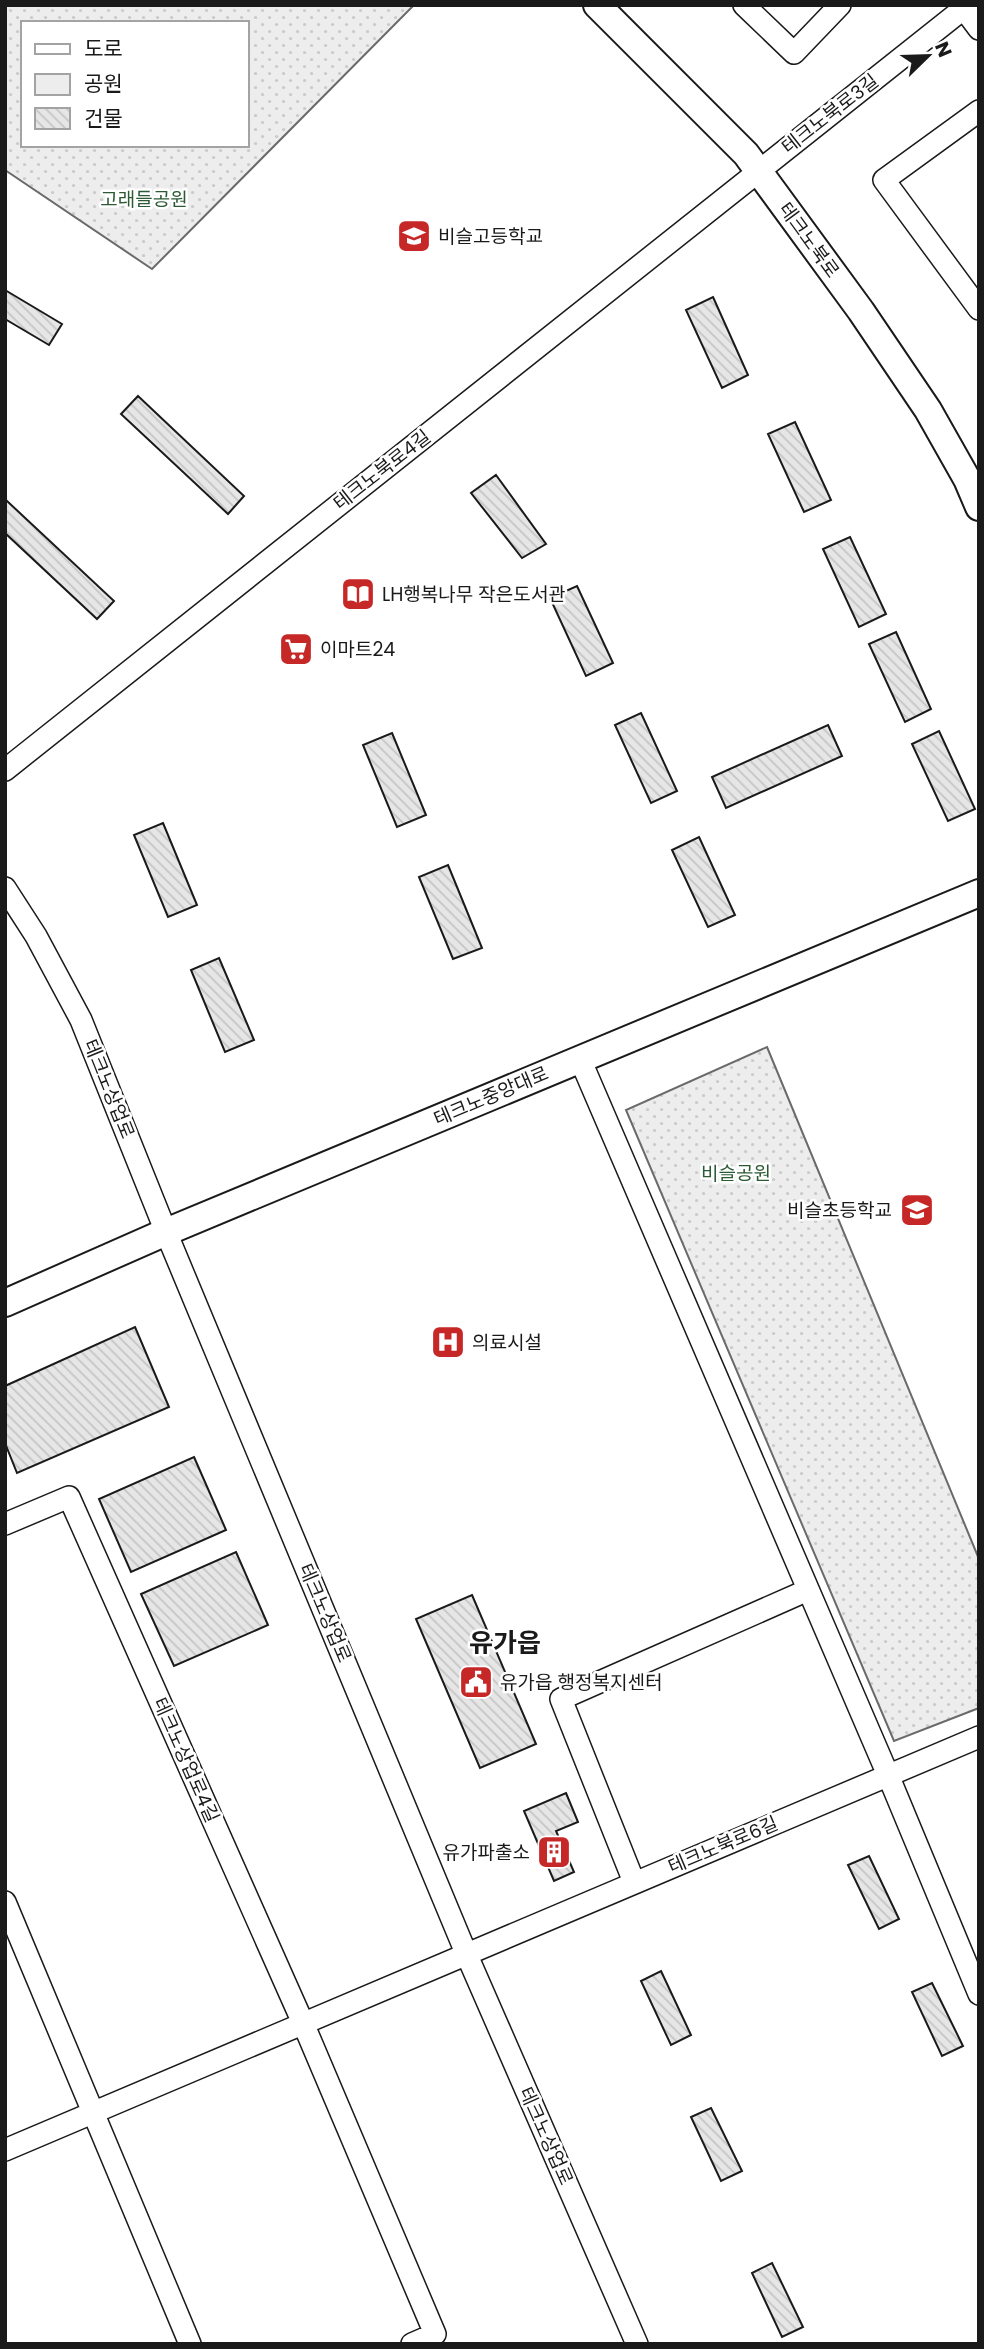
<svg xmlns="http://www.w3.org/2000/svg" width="984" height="2349" font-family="Poppins,'Noto Sans KR',sans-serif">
<defs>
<pattern id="green-dots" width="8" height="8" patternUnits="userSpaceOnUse" patternTransform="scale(1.75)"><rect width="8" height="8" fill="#ededed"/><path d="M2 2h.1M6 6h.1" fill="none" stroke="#cbcbcb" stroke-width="1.8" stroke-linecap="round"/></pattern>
<pattern id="building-back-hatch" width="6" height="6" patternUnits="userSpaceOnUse" patternTransform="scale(1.75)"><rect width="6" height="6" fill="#e6e6e6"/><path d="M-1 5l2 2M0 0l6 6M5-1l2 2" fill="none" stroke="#c5c5c5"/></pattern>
</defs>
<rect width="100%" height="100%" fill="#fff"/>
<path fill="url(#green-dots)" stroke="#6a6a6a" stroke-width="2" fill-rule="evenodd" d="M5 5H414L152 269 5 170ZM23 23H247V145H23Z
M767 1047 979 1559V1708L894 1741 626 1110Z"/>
<path fill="url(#building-back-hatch)" stroke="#1a1a1a" stroke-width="2" d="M5 290 62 324 49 345 5 319Z
M713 297 748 375 722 388 686 310Z
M138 396 244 496 228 514 121 414Z
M795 422 831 500 804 512 768 434Z
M496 475 546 544 522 558 471 493Z
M7 501 114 601 97 619 5 533V503Z
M850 537 886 614 859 627 823 549Z
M577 586 613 663 586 676 550 598Z
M896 632 931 709 905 722 869 644Z
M641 713 677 791 651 803 615 725Z
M828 725 842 756 726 808 712 777Z
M939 731 975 809 948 821 912 744Z
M392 733 426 815 397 827 363 745Z
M163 823 197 905 168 917 134 835Z
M699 837 735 915 708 927 672 850Z
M448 865 482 948 453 959 419 877Z
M219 958 254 1040 225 1052 191 970Z
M135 1327 169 1407 17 1473 5 1443V1386Z
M194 1457 226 1530 131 1572 99 1499Z
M236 1552 268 1625 174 1666 141 1594Z
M472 1595 536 1744 480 1768 416 1619Z
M566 1793 578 1822 556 1831 574 1872 554 1881 524 1811Z
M869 1856 899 1919 879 1929 848 1865Z
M661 1971 691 2035 671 2045 641 1981Z
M932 1983 963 2046 942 2056 912 1992Z
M711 2108 742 2171 721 2181 691 2117Z
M772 2263 803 2327 782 2337 752 2273Z"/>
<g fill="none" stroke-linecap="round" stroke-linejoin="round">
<g stroke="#1a1a1a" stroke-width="24">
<path id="minor" d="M744 5 794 53 840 5
M961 5 979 29
M979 111 884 180 979 309
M5 770 968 5
M5 888 36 936 81 1020 166 1232 466 1953 637 2344
M580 1059 888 1775 979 1994
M5 1524 69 1497 303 2023 435 2334 412 2344
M634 1882 561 1699 808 1590
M5 1902 190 2344
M5 2150 979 1737"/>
</g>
<g stroke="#1a1a1a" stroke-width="30">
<path id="major" d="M597 5 746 154 861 311 928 410 967 479 979 507
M5 1303 166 1232 979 893"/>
</g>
<use href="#minor" stroke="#fff" stroke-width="21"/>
<use href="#major" stroke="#fff" stroke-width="26"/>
</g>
<defs>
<g id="school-square" transform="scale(1.75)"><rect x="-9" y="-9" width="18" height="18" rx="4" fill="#c62828" stroke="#fff"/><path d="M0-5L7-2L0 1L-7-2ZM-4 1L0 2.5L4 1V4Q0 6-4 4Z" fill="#fff"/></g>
<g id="library-square" transform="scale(1.75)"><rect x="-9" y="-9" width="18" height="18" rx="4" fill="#c62828" stroke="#fff"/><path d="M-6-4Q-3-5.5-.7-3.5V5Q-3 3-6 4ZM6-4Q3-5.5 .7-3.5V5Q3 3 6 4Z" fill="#fff"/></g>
<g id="supermarket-square" transform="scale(1.75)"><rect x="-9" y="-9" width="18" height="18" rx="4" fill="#c62828" stroke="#fff"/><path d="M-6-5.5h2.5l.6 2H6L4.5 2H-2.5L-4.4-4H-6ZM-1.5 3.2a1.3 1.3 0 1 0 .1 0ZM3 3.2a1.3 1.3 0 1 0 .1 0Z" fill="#fff"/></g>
<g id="hospital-square" transform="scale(1.75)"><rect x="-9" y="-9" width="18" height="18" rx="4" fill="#c62828" stroke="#fff"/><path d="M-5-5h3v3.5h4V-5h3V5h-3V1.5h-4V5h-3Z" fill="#fff"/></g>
<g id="civic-square" transform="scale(1.75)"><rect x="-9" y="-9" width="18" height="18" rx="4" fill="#c62828" stroke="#fff"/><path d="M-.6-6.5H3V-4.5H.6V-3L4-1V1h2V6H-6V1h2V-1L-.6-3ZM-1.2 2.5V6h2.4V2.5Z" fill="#fff"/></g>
<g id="building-square" transform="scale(1.75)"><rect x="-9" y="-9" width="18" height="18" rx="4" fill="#c62828" stroke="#fff"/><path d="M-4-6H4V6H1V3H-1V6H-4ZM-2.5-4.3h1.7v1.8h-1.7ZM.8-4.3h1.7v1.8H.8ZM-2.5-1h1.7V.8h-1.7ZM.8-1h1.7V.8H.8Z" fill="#fff"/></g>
</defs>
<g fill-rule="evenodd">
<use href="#school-square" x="414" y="236"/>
<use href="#library-square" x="358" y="594"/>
<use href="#supermarket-square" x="296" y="649"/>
<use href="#school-square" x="917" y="1210"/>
<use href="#hospital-square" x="448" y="1342"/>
<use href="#civic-square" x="476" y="1682"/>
<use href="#building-square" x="554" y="1852"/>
</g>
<g text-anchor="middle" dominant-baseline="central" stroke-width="5" stroke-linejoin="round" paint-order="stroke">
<g font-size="19" fill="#1a1a1a" stroke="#fff">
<text transform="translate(830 114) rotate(-38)">테크노북로3길</text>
<text transform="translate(809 240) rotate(54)">테크노북로</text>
<text transform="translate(382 470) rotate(-38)">테크노북로4길</text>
<text transform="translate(109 1089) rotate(68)">테크노상업로</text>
<text transform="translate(491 1096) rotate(-23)">테크노중앙대로</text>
<text transform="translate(325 1613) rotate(67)">테크노상업로</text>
<text transform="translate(186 1760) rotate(66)">테크노상업로4길</text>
<text transform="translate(723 1845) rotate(-23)">테크노북로6길</text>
<text transform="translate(546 2136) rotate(66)">테크노상업로</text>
</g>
<g font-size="19" fill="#2b5a34" stroke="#fff">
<text x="144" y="199">고래들공원</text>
<text x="736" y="1173">비슬공원</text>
</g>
<g font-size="19" fill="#1a1a1a" stroke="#fff" text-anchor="start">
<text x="438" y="236">비슬고등학교</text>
<text x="382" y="594">LH행복나무 작은도서관</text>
<text x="320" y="649">이마트24</text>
<text x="892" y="1210" text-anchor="end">비슬초등학교</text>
<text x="472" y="1342">의료시설</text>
<text x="500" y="1682">유가읍 행정복지센터</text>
<text x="530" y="1852" text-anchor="end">유가파출소</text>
</g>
<g font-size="26" font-weight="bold" fill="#1a1a1a" stroke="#fff">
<text x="505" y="1643">유가읍</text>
</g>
</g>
<rect width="984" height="2349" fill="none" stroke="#1a1a1a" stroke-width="14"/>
<rect x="21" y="21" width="228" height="126" fill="#ffffff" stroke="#a3a3a3" stroke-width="2"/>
<rect x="35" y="44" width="35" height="10" fill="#ffffff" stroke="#a3a3a3" stroke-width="2"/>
<text x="84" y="56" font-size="21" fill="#1a1a1a">도로</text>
<rect x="35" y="74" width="35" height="21" fill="#ededed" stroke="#a3a3a3" stroke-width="2"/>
<text x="84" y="91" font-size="21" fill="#1a1a1a">공원</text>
<rect x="35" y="108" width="35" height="21" fill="url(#building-back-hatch)" stroke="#a3a3a3" stroke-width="2"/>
<text x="84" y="126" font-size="21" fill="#1a1a1a">건물</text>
<g transform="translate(928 56) rotate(67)" stroke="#ffffff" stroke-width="5" paint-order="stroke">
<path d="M0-5L12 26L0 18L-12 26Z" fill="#1a1a1a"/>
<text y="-10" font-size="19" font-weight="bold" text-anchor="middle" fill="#1a1a1a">N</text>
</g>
</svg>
